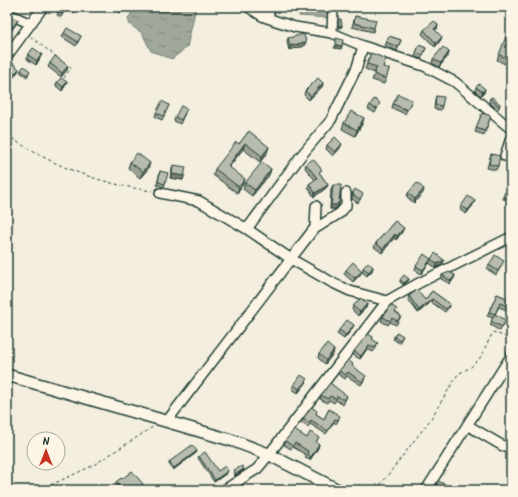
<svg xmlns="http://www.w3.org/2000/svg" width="518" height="497" font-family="Kalam,sans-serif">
<defs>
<pattern id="water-ripples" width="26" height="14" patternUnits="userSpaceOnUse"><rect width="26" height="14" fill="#a0a89b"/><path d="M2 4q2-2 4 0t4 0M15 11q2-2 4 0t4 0" fill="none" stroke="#828a7f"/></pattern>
</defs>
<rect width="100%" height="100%" fill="#f3eede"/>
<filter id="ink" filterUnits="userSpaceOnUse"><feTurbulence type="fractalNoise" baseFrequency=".025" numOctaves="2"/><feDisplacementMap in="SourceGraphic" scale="8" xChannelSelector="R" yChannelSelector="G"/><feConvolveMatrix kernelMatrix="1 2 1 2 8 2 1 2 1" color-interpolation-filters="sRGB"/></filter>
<g filter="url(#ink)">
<path fill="url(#water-ripples)" stroke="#6c7d72" d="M135 7H196L187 47 172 59 151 51 142 33 130 25 128 19Z
M299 7H330L329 18 299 16Z"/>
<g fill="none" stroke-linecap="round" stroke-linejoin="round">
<g stroke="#1f3d34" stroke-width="12">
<path id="minor" d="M248 7 262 16 276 21 295 27 332 33 363 46 424 66 455 82 511 129
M11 15 31 24
M267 18 271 7
M332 33 333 7
M7 56 43 7
M505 156 511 138
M160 193 199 201 247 229 291 259 333 283 350 291 387 301
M315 228 316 206
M247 229 300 157 331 120 357 67 363 46
M167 421 313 230 340 213 346 206V193
M467 425 503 446H511
M224 490 257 469 263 462 387 301 419 283 511 237
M426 490 511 356"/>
</g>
<g stroke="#1f3d34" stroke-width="14">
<path id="major" d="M7 375 234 441 268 454 338 490"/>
</g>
<path stroke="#1f3d34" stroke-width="1" stroke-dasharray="3 3" stroke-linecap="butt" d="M31 37 71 68 63 79
M508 117 511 102
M7 135C52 166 97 183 152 191
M40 490 92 466 153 427
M379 490 378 488 430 420 458 374 471 367 480 358 493 332 511 339"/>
<use href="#minor" stroke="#fcf5e5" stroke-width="9"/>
<use href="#major" stroke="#fcf5e5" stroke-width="11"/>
</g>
<path fill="#9ea296" stroke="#1f3d34" d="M60 7H77L74 13 66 9 61 17 57 15Z
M115 7H125L120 13 115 9 116 8Z
M7 15 16 24 11 31 7 28Z
M355 16 374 28 373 32 352 27Z
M438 25 437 29 435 30 442 37 440 41 435 47 422 34 424 30Z
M64 33 81 36 76 46 62 37Z
M389 36 401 40 397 51 385 46Z
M288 38 304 46 289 50 287 42Z
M511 38V51H510L505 64 497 60 499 55Z
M419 45 426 48 421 59 415 57Z
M449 52 448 56 439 67 432 63 433 59Z
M371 53 383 67 389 69 384 84 372 80 375 73 365 69Z
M28 55 40 58 36 65 27 59Z
M50 63 68 66 67 70 61 77 48 67Z
M7 68 19 69 17 73 11 80 7 76Z
M21 70 29 73 27 77 20 72Z
M57 82 65 86 62 91 56 86Z
M323 83 322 87 309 100 304 95 305 91Z
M476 87 484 93 481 96 475 91Z
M436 96 442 106 441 110 434 109 435 100Z
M490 98 500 104 499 108 497 110 489 102Z
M412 100 405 114 392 108 393 104Z
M169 105 162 120 155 117 156 113Z
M370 105 378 107 375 113 368 109Z
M185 113 180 124 174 121 175 117Z
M482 113 491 116 484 135 475 132Z
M364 118 362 124 355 136 342 129 344 123Z
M249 131 267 153 260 162 243 149 229 167 243 184 237 193 213 175 215 169 239 144Z
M327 145 340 148 333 156 326 149Z
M491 154 498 166 496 170 487 168Z
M130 162 148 169 140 178 128 168Z
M306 164 320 174 328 185 326 188 314 197 308 187 309 184 315 180 305 168Z
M173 165 184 176 183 180 170 178 172 169Z
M271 169 269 175 252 196 243 189 245 183Z
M160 171 165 184 164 187 157 185Z
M333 185 339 202 338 206 335 209H330L331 189Z
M353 192 361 198 358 203 352 199V196Z
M505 192 510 193 508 200 503 199Z
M408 193H423L414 203 407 197Z
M473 205 466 214 460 210 461 206Z
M395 221 402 232 396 240 394 238 382 253 374 247 376 243Z
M431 259 444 260 443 264 436 268 429 263 421 274 415 270 416 266Z
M489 265H502L496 275 487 269Z
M373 267 372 271 367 276 362 272 363 268Z
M346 270 360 275 353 282 344 274Z
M442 275H455L454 278 450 284 441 279Z
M409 279 408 281 403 285 400 282V280Z
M432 291 450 304 449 307 445 312 431 302 418 313 408 299 409 296 425 300Z
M497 294 511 300V312L499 307 495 314 504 324 500 331 490 325 493 318 487 316Z
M367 304 366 308 358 316 352 310 353 306Z
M395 313 401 316 399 320 396 325 390 322 388 325 381 321 383 317Z
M352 329 344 339 337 334 339 330Z
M403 336 399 343 393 339 394 337Z
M373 337 372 340 377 347 373 352 367 349 360 359 353 355 354 351Z
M334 350 333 354 325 364 318 358 319 354Z
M352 367 365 379 361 385 347 376 345 379 338 374 339 371Z
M511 375V382L509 380Z
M307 379 306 383 298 393 292 389 294 385Z
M321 395 347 396 343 405 336 400 334 403 329 400 327 403 320 399Z
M329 409 339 419 336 424 334 422 326 434 310 424 308 427 301 423 303 419 316 414 324 419Z
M319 437 316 442 319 444 318 448 310 460 305 458 306 455 293 447 291 449 284 445 285 441 307 438Z
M197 451 196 453 173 470 169 464V462Z
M199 456 218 471 227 473 214 482 198 458Z
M244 469 243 471 235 476 233 472 234 470Z
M122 479 148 490H120L116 484V482Z"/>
<path fill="#81847a" stroke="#1f3d34" d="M18 20 16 24 11 31 13 27Z
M342 25V27L338 28 339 26Z
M438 25 437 29 432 33 434 29Z
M442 37 440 41 435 47 436 43Z
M306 42 304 46 289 50 290 46Z
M336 45 342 46 341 49 334 48Z
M449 52 448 56 439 67 441 63Z
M42 54 40 58 36 65 37 61Z
M68 66 67 70 61 77 62 73Z
M19 69 17 73 11 80 12 76Z
M67 82 65 86 62 91 63 87Z
M323 83 322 87 309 100 311 96Z
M485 89 484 93 481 96 483 92Z
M364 118 362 124 355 136 357 130Z
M245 143 243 149 226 171 228 166Z
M342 144 340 148 333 156 335 152Z
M269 147 267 153 260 162 262 156Z
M150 163 148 169 140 178 143 172Z
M271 169 269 175 252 196 255 190Z
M172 174 184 176 183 180 170 178Z
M245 179 243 184 237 193 239 187Z
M328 185 326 188 314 197 315 193Z
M424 189 423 193 414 203 415 199Z
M475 201 473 205 466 214 468 210Z
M339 202 338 206 335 209H330L331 205Z
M404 228 402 232 396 240 397 236Z
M395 234 394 238 382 253 383 249Z
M431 259 429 263 421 274 423 270Z
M444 260 443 264 436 268 437 264Z
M373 267 372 271 367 276 369 272Z
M362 271 360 275 353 282 355 278Z
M455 275 454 278 450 284 451 281Z
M409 279 408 281 403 285 404 283Z
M432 299 431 302 418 313 419 310Z
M367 304 366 308 358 316 360 312Z
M354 325 352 329 344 339 346 335Z
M369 345 367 349 360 359 361 356Z
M334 350 333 354 325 364 326 360Z
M307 379 306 383 298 393 299 389Z
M319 444 318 448 310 460 311 457Z
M197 451 196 453 173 470 174 468Z
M244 469 243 471 235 476 236 474Z
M228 471 227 473 214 482 215 480Z"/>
<path fill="#b8bcae" stroke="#1f3d34" d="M60 7H66L62 14 58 12Z
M70 7H77L76 10Z
M116 7H124L120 11Z
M8 14 18 20 13 27 7 23V15Z
M355 16 376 20 374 28 354 23Z
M339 19H341L342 25 339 26Z
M434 21 438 25 434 29 442 37 436 43 424 30Z
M67 28 81 36 78 42 64 33Z
M304 34 306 42 290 46 288 38Z
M389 36 401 40 398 47 386 42Z
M506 36 511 38V48L507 58 499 55Z
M336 38 343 40 342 46 336 45Z
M419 45 426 48 423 55 416 53Z
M443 47 449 52 441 63 433 59Z
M33 48 42 54 37 61 28 55Z
M371 53 386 59 383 67 389 69 386 79 374 74 377 67 367 64Z
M55 56 68 66 62 73 50 63Z
M13 63 19 69 12 76 7 70V68Z
M24 66 30 71 27 75 21 70Z
M61 78 67 82 63 87 57 82Z
M318 78 323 83 311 96 305 91Z
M479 84 485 89 483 92 476 87Z
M398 94 412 100 407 110 393 104Z
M436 96 444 97 442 106 435 105Z
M492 97 500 104 499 106 490 98Z
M374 99 380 103 376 109 370 105Z
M162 101 169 105 164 116 156 113Z
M181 106 187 109 181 120 175 117Z
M351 111 364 118 357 130 344 123Z
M482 113 491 116 485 131 476 128Z
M249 131 269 147 262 156 245 143 228 166 245 179 239 187 215 169 236 142 239 144Z
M335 137 342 144 335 152 327 145Z
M137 153 150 163 143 172 130 162Z
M491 154 500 156 498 166 489 164Z
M313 159 322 170 319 172 328 185 315 193 309 184 317 178 306 164Z
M262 162 271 169 255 190 245 183Z
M173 165 186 167 184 176 172 174Z
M160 171 168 173 165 184 158 182Z
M417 183 424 189 415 199 408 193Z
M333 185H341L339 202 336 205H331Z
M355 189 363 194 360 199 353 195V192Z
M505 192 510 193 509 198 503 197Z
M468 196 475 201 468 210 461 206Z
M395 221 404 228 397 236 395 234 383 249 376 243Z
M435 253 444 260 437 264 431 259Z
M424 254 431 259 423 270 416 266Z
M495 255 504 261 498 271 489 265Z
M353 262 362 271 355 278 346 270Z
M368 262 373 267 369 272 363 268Z
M449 272 455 275 451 281 442 275Z
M404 275 409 279 404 283 400 280Z
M417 290 425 300 432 291 450 304 446 309 432 299 419 310 409 296Z
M497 294 511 300V308L500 303 495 314 489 312Z
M361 298 367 304 360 312 353 306Z
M390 305 397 309 395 312 401 316 397 321 392 318 390 321 383 317Z
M495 314 506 320 502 327 491 321Z
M347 320 354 325 346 335 339 330Z
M397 332 403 336 400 340 394 337Z
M368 334 373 337 372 339 378 343 374 348 369 345 361 356 354 351Z
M327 344 334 350 326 360 319 354Z
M348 360 353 364 352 366 366 376 362 382 348 372 346 375 339 371Z
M301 375 307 379 299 389 294 385Z
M330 383 347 396 344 400 337 396 336 399 330 396 328 399 321 395Z
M311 407 317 411 316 414 324 419 329 409 340 416 338 420 335 419 328 431 311 420 310 423 303 419Z
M294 430 307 438 310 432 319 437 316 442 319 444 311 457 307 454 308 451 295 443 293 446 285 441Z
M192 445 197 451 174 468 169 462Z
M205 452 218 471 225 466 228 471 215 480 199 456Z
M242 466 244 469 236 474 234 470Z
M132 471 148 490H123L116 482 121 478 122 479Z
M438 481 457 490H436L435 489Z"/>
</g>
<rect width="518" height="497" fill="none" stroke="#fcf5e5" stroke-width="24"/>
<rect x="12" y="12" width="494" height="473" fill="none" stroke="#1f3d34" stroke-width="1.5" filter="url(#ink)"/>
<g transform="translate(46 451)"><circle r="19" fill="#fcf5e5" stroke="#a4ab9e"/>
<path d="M0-3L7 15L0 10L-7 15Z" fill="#c8321e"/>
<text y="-6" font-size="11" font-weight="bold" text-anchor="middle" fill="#1f3d34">N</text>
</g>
</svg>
